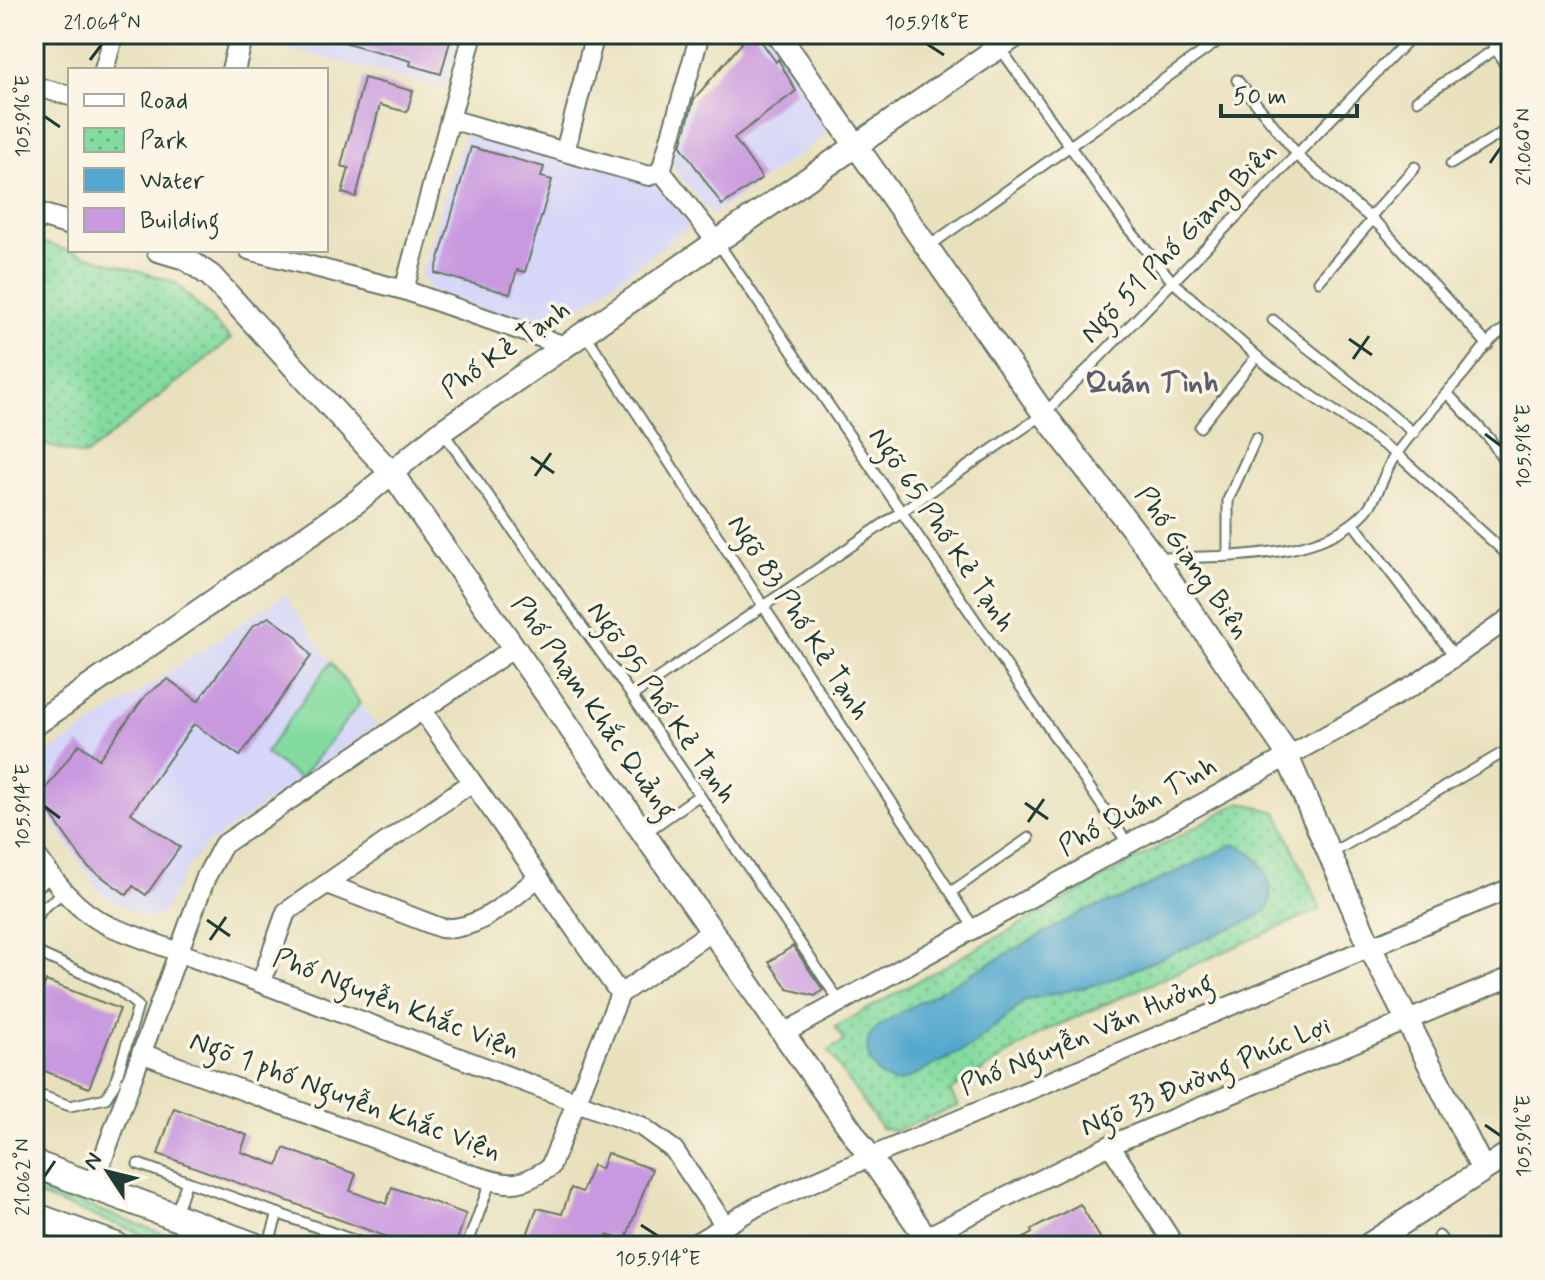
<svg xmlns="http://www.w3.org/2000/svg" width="1545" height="1280" font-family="Mynerve,sans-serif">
<defs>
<pattern id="grass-tufts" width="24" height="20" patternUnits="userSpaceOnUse" patternTransform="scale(2)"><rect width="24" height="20" fill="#83dba0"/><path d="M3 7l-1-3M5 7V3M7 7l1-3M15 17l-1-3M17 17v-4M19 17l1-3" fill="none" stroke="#6bb383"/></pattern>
<pattern id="park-dots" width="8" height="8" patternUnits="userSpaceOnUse" patternTransform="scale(2)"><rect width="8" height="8" fill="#83dba0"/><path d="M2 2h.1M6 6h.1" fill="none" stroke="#6bb383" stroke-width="1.8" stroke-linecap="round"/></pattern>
</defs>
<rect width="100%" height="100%" fill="#fcf5e5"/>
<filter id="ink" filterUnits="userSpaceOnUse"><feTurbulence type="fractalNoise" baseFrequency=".0125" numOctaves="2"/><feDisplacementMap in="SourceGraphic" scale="16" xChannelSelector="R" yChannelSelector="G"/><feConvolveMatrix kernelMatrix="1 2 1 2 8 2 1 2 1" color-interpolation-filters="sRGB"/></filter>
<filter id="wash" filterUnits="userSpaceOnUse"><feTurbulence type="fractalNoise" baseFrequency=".006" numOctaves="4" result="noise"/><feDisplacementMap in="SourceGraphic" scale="32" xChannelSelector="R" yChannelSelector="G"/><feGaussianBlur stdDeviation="1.8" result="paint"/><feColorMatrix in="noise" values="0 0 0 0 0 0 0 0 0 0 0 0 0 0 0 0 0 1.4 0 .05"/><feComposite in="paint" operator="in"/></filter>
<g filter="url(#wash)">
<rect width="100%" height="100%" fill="#e9e1bd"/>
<path fill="#d6d7f8" d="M274 34H459L443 89 272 44Z
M749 34H769L828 117 824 137 712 215 668 160 683 112Z
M467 125 649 174 690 226 550 330 430 292 421 274Z
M284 595 376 726 205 846 186 869 164 911 152 919 127 909 100 892 34 794V763Z"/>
<path fill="url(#grass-tufts)" stroke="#518c6a" stroke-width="2" d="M34 1186 196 1246H174L34 1194Z"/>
<path fill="url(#park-dots)" stroke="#518c6a" stroke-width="2" d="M34 240 175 282 231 339 85 456 34 442Z
M1240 802 1277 812 1321 909 1047 1030 950 1091 958 1106 895 1131 881 1128 828 1051 844 1041 835 1027Z"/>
<path fill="#83dba0" stroke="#518c6a" stroke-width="2" d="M331 662 360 703 300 779 265 753Z"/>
<path fill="#51a7ce" stroke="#387281" stroke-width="2" d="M1234 844C1259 850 1279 887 1267 910L1257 917 1103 983 1026 1000 972 1046 901 1082C880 1086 860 1055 870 1036 875 1028 883 1023 891 1018L1084 911 1120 899Z"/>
<g id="blocks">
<path fill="#c999df" d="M329 34H452L441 74 410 65 411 61 329 38Z
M735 34H756L776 62 778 59 796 91 734 138 762 178 722 205 681 146 694 99 742 43Z
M364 78 413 91 407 112 380 105 356 197 342 193 349 168 341 166Z
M471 147 544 167 541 177 552 180 525 272 517 270 510 294 435 273Z
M269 617 296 636 311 656 240 756 194 724 131 813 180 847 146 895 133 886 127 895 87 866 39 798 79 744 99 759 146 695 168 679 198 701 253 626Z
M793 946 823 990 815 996 788 989 769 962Z
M46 981 120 1009 89 1088 34 1067V1012Z
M174 1108 247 1135 241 1152 278 1165 284 1148 356 1174 350 1191 386 1204 392 1187 466 1214 455 1246H412L158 1154Z
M607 1153 652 1169 625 1241 607 1235 603 1246H523L537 1208 562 1214 571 1188 582 1192 592 1165 601 1169Z
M1080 1204 1105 1246H1011L1032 1233 1031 1230Z"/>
</g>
</g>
<g filter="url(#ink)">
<use href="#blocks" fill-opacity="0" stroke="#667664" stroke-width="2"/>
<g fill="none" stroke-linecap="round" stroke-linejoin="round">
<g stroke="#667664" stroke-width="13">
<path id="service" d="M990 34 1128 228 1172 281 1267 365 1397 454 1511 558
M1237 80 1297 154
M1417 100 1500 46
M1296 155 1381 227 1488 345
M1451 164 1511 127
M1370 217 1415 167
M718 243 1128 844
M929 246 1228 34
M1319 281 1373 219
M1273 320 1414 433
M584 332 974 928
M1447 393 1490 439 1507 465
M1200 427 1257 356
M442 431 632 696 840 1002
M1353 523 1455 657
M1228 555V500L1256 438
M1158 558C1220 556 1321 561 1366 511 1379 496 1383 474 1394 457 1414 428 1441 400 1464 373 1476 359 1493 331 1511 327
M632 696 1044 414 1414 34
M645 833 698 796
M1330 854 1511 748
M34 889 52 877
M951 892 1029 838
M34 921 44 907 63 893
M34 951 117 989 138 1006 115 1083 106 1098 70 1106 34 1093
M138 1164 370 1246
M175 1216 187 1181
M1439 1236 1447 1246
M268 1246 278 1213
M467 1246 491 1180"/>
</g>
<g stroke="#667664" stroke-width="22">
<path id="minor" d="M1492 34 1511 66
M104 70 114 34
M34 86 70 96
M450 119 649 176 661 171
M565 152 595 34
M661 171 700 34
M661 171 716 241
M249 250 404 290 565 346
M404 290 473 34
M422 710 620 994 712 931
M34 852C56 883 74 909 109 926L641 1126 674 1150 724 1224
M327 884 441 928C479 932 510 899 539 877
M261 983 286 912 472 782
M784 1033 1345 725 1416 684 1511 617
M141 1053 470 1174C508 1185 516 1190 550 1167L620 994
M1110 1145 1175 1246
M93 1186 206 877 223 845 514 648
M926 1237 1110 1145 1511 977
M691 1246 756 1207 870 1157 1511 888"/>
</g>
<g stroke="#667664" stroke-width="26">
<path id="tertiary" d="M778 34 1044 414 1155 558 1283 747 1370 947 1483 1170
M233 70 242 34
M34 213 70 224
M158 250 185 258 211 276 394 476 932 1246
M34 725 355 503 442 431 1018 34
M1367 1246 1511 1152"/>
</g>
<g stroke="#667664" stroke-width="30">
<path id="secondary" d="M34 1164 254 1246
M34 1216 116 1246"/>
</g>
<use href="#service" stroke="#fff" stroke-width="9"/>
<use href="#minor" stroke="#fff" stroke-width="18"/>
<use href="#tertiary" stroke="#fff" stroke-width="22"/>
<use href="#secondary" stroke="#fff" stroke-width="26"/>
</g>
</g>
<path fill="none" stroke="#1f3d34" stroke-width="3" d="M927 44 944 55M90 60 102 44M44 116 60 127M1490 163 1501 147M1349 339 1372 355M1353 359 1369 336M1485 434 1501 446M531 457 554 473M535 476 551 453M1025 803 1048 819M44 806 60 818M1028 822 1044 799M207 920 230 936M210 940 226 917M1485 1125 1501 1136M44 1177 55 1161M641 1225 658 1236"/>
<g text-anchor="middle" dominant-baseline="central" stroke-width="7" stroke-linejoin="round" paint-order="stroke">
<g font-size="28" fill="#1f3d34" stroke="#fcf5e5">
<text transform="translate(1179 243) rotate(-46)">Ngõ 51 Phố Giang Biên</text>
<text transform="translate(506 350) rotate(-35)">Phố Kẻ Tạnh</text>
<text transform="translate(941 530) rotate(56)">Ngõ 65 Phố Kẻ Tạnh</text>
<text transform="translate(1192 563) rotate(55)">Phố Giang Biên</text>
<text transform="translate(798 618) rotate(57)">Ngõ 83 Phố Kẻ Tạnh</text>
<text transform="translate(661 703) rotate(55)">Ngõ 95 Phố Kẻ Tạnh</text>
<text transform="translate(593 708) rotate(55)">Phố Phạm Khắc Quảng</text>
<text transform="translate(1138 807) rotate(-29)">Phố Quán Tình</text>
<text transform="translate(396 1004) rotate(21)">Phố Nguyễn Khắc Viện</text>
<text transform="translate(1087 1035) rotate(-23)">Phố Nguyễn Văn Hưởng</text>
<text transform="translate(1206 1077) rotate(-23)">Ngõ 33 Đường Phúc Lợi</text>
<text transform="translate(345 1097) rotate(20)">Ngõ 1 phố Nguyễn Khắc Viện</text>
</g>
<g font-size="30" font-weight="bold" fill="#5a5d70" stroke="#fcf5e5">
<text x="1152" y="383">Quán Tình</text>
</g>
</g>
<rect width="1545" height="1280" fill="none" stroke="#fcf5e5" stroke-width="88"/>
<rect x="68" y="68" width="260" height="184" fill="#fcf5e5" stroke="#a4ab9e" stroke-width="2"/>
<rect x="84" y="94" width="40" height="12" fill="#ffffff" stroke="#a4ab9e" stroke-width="2"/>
<text x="140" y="108" font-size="24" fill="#1f3d34">Road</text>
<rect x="84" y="128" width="40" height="24" fill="url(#park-dots)" stroke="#a4ab9e" stroke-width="2"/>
<text x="140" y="148" font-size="24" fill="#1f3d34">Park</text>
<rect x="84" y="168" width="40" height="24" fill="#51a7ce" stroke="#a4ab9e" stroke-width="2"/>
<text x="140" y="188" font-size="24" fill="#1f3d34">Water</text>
<rect x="84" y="208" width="40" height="24" fill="#c999df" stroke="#a4ab9e" stroke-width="2"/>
<text x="140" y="228" font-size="24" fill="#1f3d34">Building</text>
<g transform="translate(108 1172) rotate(305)" stroke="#fcf5e5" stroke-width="6" paint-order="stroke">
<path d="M0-6L14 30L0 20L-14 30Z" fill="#1f3d34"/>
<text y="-12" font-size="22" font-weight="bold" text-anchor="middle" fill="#1f3d34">N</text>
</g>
<path d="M1221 104v12h136v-12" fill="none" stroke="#1f3d34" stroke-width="4"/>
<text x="1233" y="104" font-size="24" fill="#1f3d34" stroke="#fcf5e5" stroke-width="6" paint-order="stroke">50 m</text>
<rect x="44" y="44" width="1457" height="1192" fill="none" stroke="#1f3d34" stroke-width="3"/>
<g font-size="20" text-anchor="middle" fill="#1f3d34">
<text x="102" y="29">21.064°N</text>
<text x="927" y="29">105.918°E</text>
<text transform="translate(22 116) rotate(-90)" y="7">105.916°E</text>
<text transform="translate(1523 147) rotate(-90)" y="7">21.060°N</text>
<text transform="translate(1523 446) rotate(-90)" y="7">105.918°E</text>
<text transform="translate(22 806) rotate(-90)" y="7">105.914°E</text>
<text transform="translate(1523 1136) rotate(-90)" y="7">105.916°E</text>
<text transform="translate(22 1177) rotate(-90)" y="7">21.062°N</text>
<text x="658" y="1265">105.914°E</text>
</g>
</svg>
